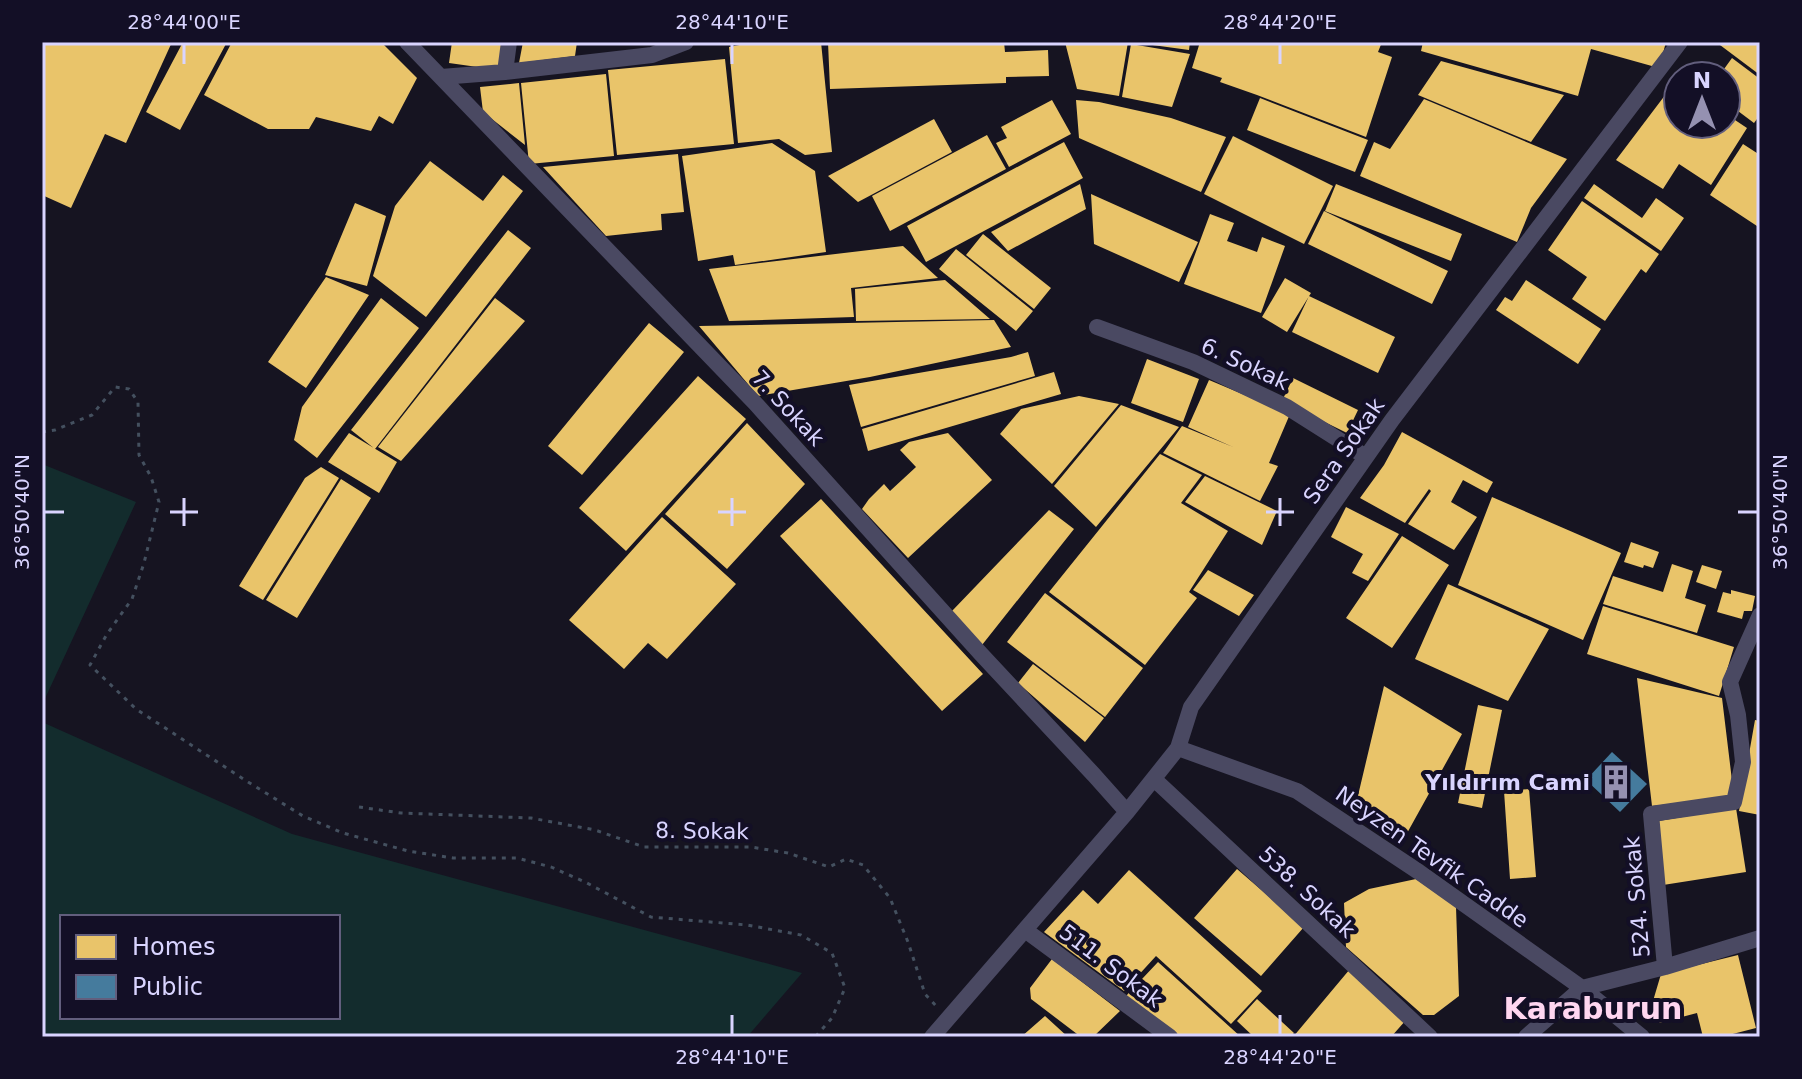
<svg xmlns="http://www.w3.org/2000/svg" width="1802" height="1079" font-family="'DejaVu Sans',sans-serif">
<rect width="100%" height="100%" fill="#161421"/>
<path fill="#132c2d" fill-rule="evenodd" d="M42 464 136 502 42 705Z
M42 722 292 834 802 973 747 1037H42ZM62 917H338V1017H62Z"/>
<path fill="#e9c46a" d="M42 42H172L126 143 105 134 71 208 42 195Z
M183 42H227L180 130 146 112Z
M232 42H381L417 78 393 124 379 116 371 131 316 117 309 129H268L204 95Z
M452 42H503L499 70 449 63Z
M523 42H577L575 56 519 63Z
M755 42H821L832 152 805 155 779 139 738 143 729 47Z
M828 42H1004L1005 52 1048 50 1049 76 1006 77V83L830 89Z
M1065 42H1128L1119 96 1077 89Z
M1145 42H1190L1189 50 1145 44Z
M1200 42H1382L1378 52 1392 57 1366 137 1257 95 1220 82 1222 78 1192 68Z
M1423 42H1666L1659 68 1591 49 1578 96 1421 51Z
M1716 42H1760V75Z
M1131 44 1190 54 1172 107 1122 97Z
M1732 58 1760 79V115L1754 123 1726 102V76H1719Z
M725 59 734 144 617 155 608 70Z
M1441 61 1564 95 1531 142 1418 95Z
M606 74 614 156 529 164 521 83Z
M1675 82 1678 84V124H1726V114L1747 128 1711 185 1679 164 1663 189 1616 160Z
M519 83 525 145 483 112 480 87Z
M1260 98 1368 140 1355 172 1247 130Z
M1424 99 1567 159 1531 208 1517 242 1360 176 1374 142 1390 149Z
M1052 100 1071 134 1009 167 996 143 1007 138 1001 127Z
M1076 100 1099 102 1171 118 1226 137 1201 192 1079 138Z
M934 119 952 152 858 202 828 176Z
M987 135 1006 169 890 231 872 196Z
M1233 136 1333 186 1304 244 1204 194Z
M1064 142 1083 178 926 262 907 226Z
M772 143 815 171 826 252 735 265 733 255 698 261 682 156Z
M1743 144 1760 155V228L1710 195Z
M678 154 684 212 661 214 662 230 606 236 543 167Z
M430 161 483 201 503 175 523 191 426 317 373 276 395 206Z
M1080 184 1086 209 1008 251 991 232Z
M1336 184 1462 234 1451 261 1325 211Z
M1594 184 1642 218 1656 198 1684 218 1661 251 1584 198Z
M1091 194 1198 242 1179 282 1094 244Z
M1582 201 1659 254 1646 273 1641 269 1605 321 1572 299 1587 277 1548 250Z
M355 203 386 216 367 286 325 275Z
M1324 211 1448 271 1432 304 1308 244Z
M1210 214 1234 223 1227 241 1257 252 1262 237 1285 246 1261 313 1184 284Z
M508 230 531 248 375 449 351 430Z
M983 234 1051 288 1034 309 966 255Z
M903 246 938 278 851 288 854 317 729 321 709 269Z
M956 249 1033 311 1016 331 939 269Z
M326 277 369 295 306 388 268 362Z
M1285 278 1311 293 1287 332 1262 317Z
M945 280 990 319 856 321 855 289Z
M1526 280 1601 329 1578 364 1496 310 1505 297 1512 301Z
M1309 296 1395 337 1378 373 1292 332Z
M381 298 419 328 317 458 294 440 302 407Z
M495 298 525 321 401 461 378 447Z
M994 320 1011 347 870 377 758 396 699 326Z
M649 323 684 352 582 475 548 446Z
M1028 352 1035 376 861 427 849 385 1011 357Z
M1147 359 1199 379 1183 422 1131 403Z
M1054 372 1061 394 868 451 862 429Z
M698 376 746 419 626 551 579 508Z
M1293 378 1358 410 1347 433 1282 401Z
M1209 380 1290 414 1269 463 1278 466 1260 501 1163 453 1182 426 1233 447 1188 427Z
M1079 396 1119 404 1052 484 1000 434 1021 409Z
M1121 405 1179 427 1096 527 1054 486Z
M747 423 805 484 727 569 665 514Z
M1402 432 1493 482 1487 493 1463 480 1451 502 1477 517 1454 550 1408 524 1431 491 1429 489 1405 523 1360 498 1384 465Z
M349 433 397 462 379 493 328 462Z
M948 433 992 480 908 558 862 509 869 499 884 484 890 491 916 467 900 450 909 442Z
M1160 454 1202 475 1181 503 1228 531 1189 592 1197 598 1145 665 1049 592Z
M321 467 339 478 263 600 239 586 305 478Z
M1205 476 1277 511 1262 545 1185 502Z
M341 479 371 498 297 618 266 600Z
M1492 497 1621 553 1583 640 1458 585Z
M821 499 983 674 942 711 780 536Z
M1346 507 1399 534 1368 581 1352 573 1363 554 1331 537Z
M1049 510 1074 529 982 645 952 611Z
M662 517 736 584 667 659 648 643 624 669 569 620Z
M1402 536 1449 565 1392 648 1346 618Z
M1631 542 1659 552 1653 568 1644 565 1643 568 1624 562Z
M1672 564 1693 571 1685 598 1706 605 1697 633 1603 604 1613 576 1663 592Z
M1702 565 1722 571 1716 589 1696 582Z
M1208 570 1254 595 1239 616 1193 590Z
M1448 584 1549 629 1508 701 1415 659Z
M1731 590 1755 596 1752 611H1744L1742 619 1717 612 1723 592 1731 594Z
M1045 593 1143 668 1105 717 1007 642Z
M1603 606 1734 647 1719 696 1587 654Z
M1033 664 1104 718 1085 742 1018 683Z
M1637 678 1722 698 1734 797 1652 806Z
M1384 686 1462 734 1406 835 1356 804Z
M1478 705 1502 710 1482 808 1458 803Z
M1755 720 1760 721V815L1739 811Z
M1529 789 1536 877 1510 879 1504 791Z
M1736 808 1746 872 1663 885 1653 822Z
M1237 869 1304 927 1261 976 1194 918Z
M1129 870 1262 991 1231 1024 1156 956 1124 991 1044 932 1083 890 1098 904Z
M1416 879 1456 907 1459 996 1434 1015H1423L1346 947 1344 903 1369 889Z
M1738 955 1756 1028 1721 1037H1703L1697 1013 1659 1023 1653 1001 1661 974Z
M1052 959 1120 1011 1093 1037H1081L1031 999 1030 988Z
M1158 962 1241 1037H1181L1126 996Z
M1350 969 1406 1020 1391 1037H1293Z
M1257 999 1294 1033 1290 1037H1254L1237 1021Z
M1045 1016 1068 1037H1021Z"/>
<path fill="#457b9d" d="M1612 752 1647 784 1620 812 1586 780Z"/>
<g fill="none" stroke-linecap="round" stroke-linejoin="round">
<path stroke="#44505f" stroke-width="3" stroke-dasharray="4 6" stroke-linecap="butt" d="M42 432 55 430 92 415 115 387 129 389 138 402 139 455 151 477 159 502 144 563 132 599 107 634 90 665 136 709 248 782 303 816 343 833 408 851 453 858H517L551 867 585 882 651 917 747 925 801 935 832 953 845 988 832 1018 815 1037
M359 807 401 813 531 818 595 830 644 847H751L788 853 829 867 846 859 863 865 890 898 908 942 925 994 938 1008"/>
<path stroke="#4a4962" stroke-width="16" d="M407 42 755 403 981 654 1094 775 1127 812
M505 72 652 55 686 42
M441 77 505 72 509 42
M1097 327 1193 362 1287 407 1366 457
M1178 748 1297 791 1419 872 1582 988 1642 1037
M1154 779 1430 1037
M1025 930 1170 1037
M1665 967 1651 814 1734 802 1743 762 1738 715 1730 682 1760 615
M932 1037 1127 812 1178 748 1191 707 1392 420 1680 42
M1526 1037 1582 988 1665 967 1760 938"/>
</g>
<path fill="none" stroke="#d9d4ff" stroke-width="3" d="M184 44V64M732 44V64M1280 44V64M184 498V526M732 498V526M1280 498V526M44 512H64M170 512H198M718 512H746M1266 512H1294M1738 512H1758M732 1015V1035M1280 1015V1035"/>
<defs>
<g id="building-bare" transform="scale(2.76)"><path d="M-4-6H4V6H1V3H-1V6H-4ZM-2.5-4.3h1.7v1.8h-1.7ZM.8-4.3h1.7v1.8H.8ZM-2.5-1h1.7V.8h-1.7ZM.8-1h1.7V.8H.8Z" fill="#9591b1" stroke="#130f26" stroke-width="2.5" paint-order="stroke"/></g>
</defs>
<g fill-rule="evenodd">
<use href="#building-bare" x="1616" y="782"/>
</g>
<g text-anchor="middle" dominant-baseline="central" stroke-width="8" stroke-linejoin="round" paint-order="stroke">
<g font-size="22" fill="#d9d4ff" stroke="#130f26">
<text transform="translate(1245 364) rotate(25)">6. Sokak</text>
<text transform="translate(788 408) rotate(47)">7. Sokak</text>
<text transform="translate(1344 451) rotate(-55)">Sera Sokak</text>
<text transform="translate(702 831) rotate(1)">8. Sokak</text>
<text transform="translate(1432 857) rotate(35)">Neyzen Tevfik Cadde</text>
<text transform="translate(1307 892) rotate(43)">538. Sokak</text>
<text transform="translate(1637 897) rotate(-95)">524. Sokak</text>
<text transform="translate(1111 966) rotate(37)">511. Sokak</text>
</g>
<g font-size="22" font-weight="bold" fill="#d9d4ff" stroke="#130f26" text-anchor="end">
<text x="1590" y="782">Yıldırım Cami</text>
</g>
<g font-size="30" font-weight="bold" fill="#ffd6f0" stroke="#130f26">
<text x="1593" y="1008">Karaburun</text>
</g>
</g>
<rect width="1802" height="1079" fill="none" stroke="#130f26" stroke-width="88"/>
<rect x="60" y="915" width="280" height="104" fill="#130f26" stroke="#625e7d" stroke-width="2"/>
<rect x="76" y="935" width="40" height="24" fill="#e9c46a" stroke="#625e7d" stroke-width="2"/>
<text x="132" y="955" font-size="24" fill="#d9d4ff">Homes</text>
<rect x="76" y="975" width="40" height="24" fill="#457b9d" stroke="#625e7d" stroke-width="2"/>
<text x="132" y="995" font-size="24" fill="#d9d4ff">Public</text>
<g transform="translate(1702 100)"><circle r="38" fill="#130f26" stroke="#625e7d" stroke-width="2"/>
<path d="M0-6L14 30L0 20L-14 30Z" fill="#9591b1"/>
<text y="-12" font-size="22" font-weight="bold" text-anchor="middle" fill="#d9d4ff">N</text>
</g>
<rect x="44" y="44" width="1714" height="991" fill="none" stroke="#d9d4ff" stroke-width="3"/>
<g font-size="20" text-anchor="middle" fill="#d9d4ff">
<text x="184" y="29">28°44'00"E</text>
<text x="732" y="29">28°44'10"E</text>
<text x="1280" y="29">28°44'20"E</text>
<text transform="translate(22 512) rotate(-90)" y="7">36°50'40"N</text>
<text transform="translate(1780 512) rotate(-90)" y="7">36°50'40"N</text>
<text x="732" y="1064">28°44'10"E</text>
<text x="1280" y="1064">28°44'20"E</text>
</g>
</svg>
